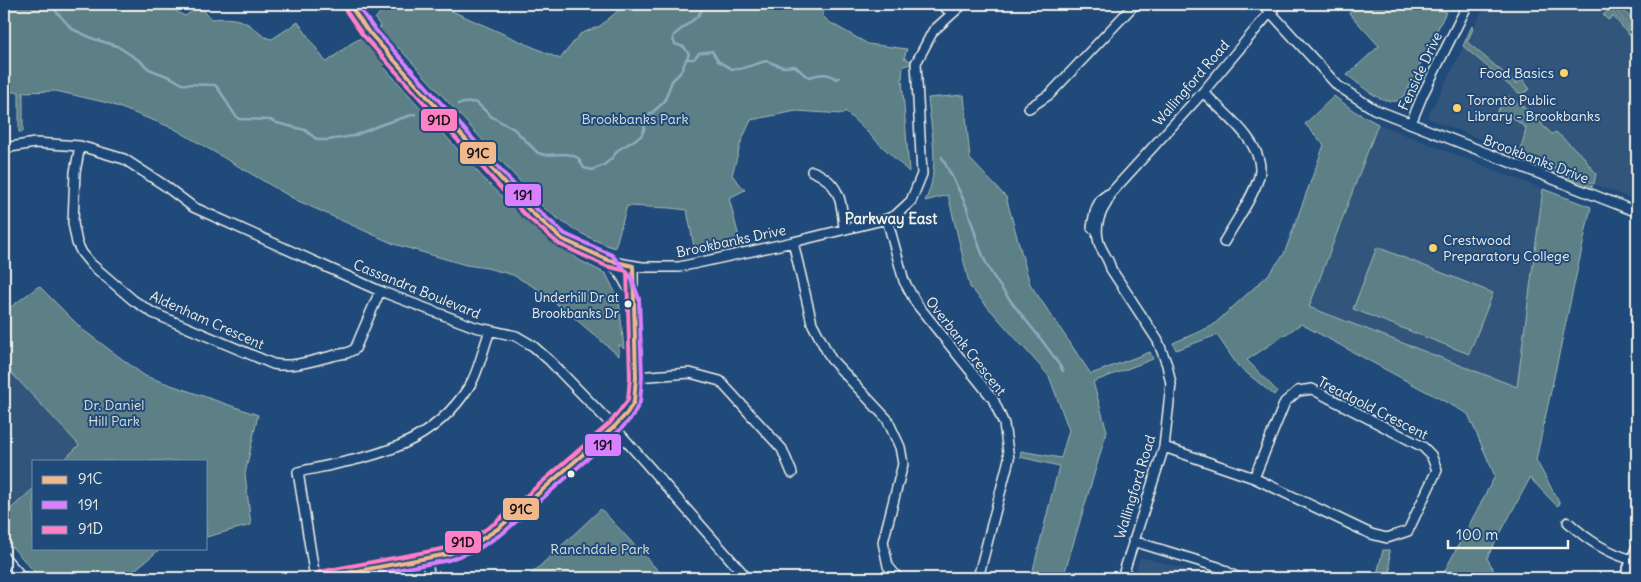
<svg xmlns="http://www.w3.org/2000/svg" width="1641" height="582" font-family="Delius,sans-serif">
<rect width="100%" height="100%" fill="#1f4a7a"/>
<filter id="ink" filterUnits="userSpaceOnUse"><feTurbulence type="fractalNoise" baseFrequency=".02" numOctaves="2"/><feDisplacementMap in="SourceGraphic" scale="10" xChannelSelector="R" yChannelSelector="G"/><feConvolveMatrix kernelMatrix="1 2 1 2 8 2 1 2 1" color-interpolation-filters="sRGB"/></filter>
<g filter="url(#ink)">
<path fill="#33557c" d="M1486 4H1605L1637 40V201L1427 118Z
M1378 124 1543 189 1517 388 1308 307Z
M4 365 80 445 63 461H34V488L4 515Z
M1140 557 1215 577 1217 578H1134Z"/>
<path fill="#5c8085" stroke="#a8b8b6" d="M4 4H171L177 12 185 16 200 6 211 19C224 18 236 17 248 24 256 29 262 38 272 39L298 22 325 61 327 62 350 44 381 27 375 19 387 4H436L560 59 580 34 600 26 626 4H823V16L829 22 868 44 907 49 904 58 916 63 903 66 902 79 909 172 845 111 843 114 796 111 751 120 741 142 732 175 745 190 729 198 740 241 695 252 687 210 670 208 627 206 615 248C588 239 566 226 544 208L399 48 389 53 383 65 384 67 486 181 515 209 529 214 541 227 579 260 606 274 619 300 624 349 619 344V356L572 316 536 288 513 275 487 268 466 265 394 244 296 200 173 128 108 103 56 91 23 92V132H19V92H8L4 88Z
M1355 4H1437L1446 12 1405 95 1397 101C1379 104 1361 85 1347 75L1379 46 1349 13Z
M1618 6 1624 10 1637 25V36L1612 7Z
M1611 9 1637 38V44L1613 16 1608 20 1603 15Z
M1472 26 1473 29 1467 42 1517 84 1522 79 1530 89 1522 94 1517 92 1463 46Z
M964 95 970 159 1006 197 1030 284 1091 374 1150 352 1153 359 1093 382 1107 431 1063 578H1031L1059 466 1020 457 1021 451 1061 458 1069 430 1049 376 970 287 948 195 925 201C941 170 931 131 928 98Z
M1334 96 1354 111 1378 124 1309 307 1517 387 1543 189 1591 207 1536 460 1560 504 1557 506 1530 478 1487 558 1498 578H1441L1495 476 1468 414 1301 324 1247 360 1277 391 1274 395 1238 366 1217 335 1176 350 1173 343 1212 326 1268 275 1284 254 1324 145 1305 124Z
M1509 96C1520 105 1531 112 1542 122V125L1552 134 1556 132 1585 158 1588 164 1596 173 1594 184 1520 155 1526 128 1513 118 1495 114Z
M1519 157 1593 186 1589 188 1521 161Z
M1377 247 1493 293 1469 354 1353 309Z
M39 286 83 330 145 376 258 415 245 474 251 525 206 537V461H63L79 445 4 365V312Z
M34 488V548H167L159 550 125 578H40L4 538V515Z
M601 509 665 578H527Z
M1383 550H1389L1391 578H1376Z"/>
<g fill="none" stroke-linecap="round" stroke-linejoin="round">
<path stroke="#8cacbf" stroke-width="2.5" d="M43 4 53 8 72 29 94 39 117 46 140 61 149 69 172 78 182 84 215 85C225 95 229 110 239 119L271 120 277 123 305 130 315 138 320 140H328L353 136 383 124 415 114
M686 59H694L699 53 712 51 718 61 732 69H740L766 61 783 67 795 66 805 75 810 77C819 74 828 72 836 79L839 78
M458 104 472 102 477 103 492 117 514 129 538 153 545 155 564 154 572 155 578 158 584 168 592 170 604 165 612 158 618 150 641 136 644 130 645 119 664 102 672 81 680 73 689 54 684 47 675 44 673 39 674 35 698 16 701 11 705 8 706 4
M942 157C950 174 960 190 967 208 974 228 979 251 989 269 1010 306 1042 335 1063 371"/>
<g stroke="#f4f1e8" stroke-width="12">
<path id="minor" d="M349 4 367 30 529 210 562 239 608 260 618 263 642 267H679L793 242 887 219 896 215 911 201 922 174 916 63 933 31 963 4
M941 4 952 13
M1263 4 1338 86 1374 109 1637 212
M1203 92C1222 112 1261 140 1260 170 1260 187 1233 226 1224 242
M1029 108 1050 94 1135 4
M1411 123 1423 94 1468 4
M80 146 75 172 73 223 77 243 82 253 91 264 133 300 153 313 273 364C298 369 323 356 347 353L355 349 380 291
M4 148 35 143 80 146 124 159 164 185 193 207 380 291 475 327 516 336 533 346 550 361 614 427 747 578
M812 171C840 182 842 202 844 229
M1111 193C1109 200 1105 205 1102 211 1097 221 1096 233 1099 243 1102 252 1109 259 1111 269L1158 341 1167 365 1171 384 1164 447 1122 578
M887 219 904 281 916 303 993 399 1004 424 1009 459 978 578
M1092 228C1094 215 1096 198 1111 193L1203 92 1277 4
M793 242 812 323 831 359 887 419 900 447 903 464 883 542 888 566 898 578
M610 262 621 275 631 293
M636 377 690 373 720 381 782 449 792 473
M1164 447 1254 478 1371 534 1387 538 1408 531 1437 470 1431 455 1423 447 1312 389 1298 391 1285 402 1254 478
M1568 522C1587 540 1607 553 1633 560
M1133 541 1218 567 1238 578
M4 557 23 578
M426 558 430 578
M315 578 298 472C367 457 429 451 470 385 479 371 483 348 490 331
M320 578 448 554 473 545 499 528 614 427 627 413 634 402 636 377 633 299V266"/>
</g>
<g stroke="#f4f1e8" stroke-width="14">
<path id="major" d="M1633 4 1637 9
M1625 578 1637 549"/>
</g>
<use href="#minor" stroke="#1f4a7a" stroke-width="9"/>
<use href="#major" stroke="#1f4a7a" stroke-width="10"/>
<g stroke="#1f4a7a" stroke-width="8">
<path id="bus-1" d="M349 4 367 30 529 210 562 239 608 260 633 266
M320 578 448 554 473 545 499 528 614 427 627 413 634 402 636 377 633 266"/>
</g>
<g stroke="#1f4a7a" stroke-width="8">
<path id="bus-2" d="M353 578 449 560 478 549 503 533 618 432 632 417 640 402 642 377 639 299 631 277 612 255 565 234 533 206 372 26 356 4"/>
</g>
<g stroke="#1f4a7a" stroke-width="8">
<path id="bus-3" d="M319 572 447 548C465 543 480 534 495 523L610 423 628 400 630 377 627 271 606 266 559 244 525 215 362 34 344 8"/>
</g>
<use href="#bus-1" stroke="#f1b78d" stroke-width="4"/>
<use href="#bus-2" stroke="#d880ff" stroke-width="4"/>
<use href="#bus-3" stroke="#ff80c5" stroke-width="4"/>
</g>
</g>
<g fill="#ffd166" stroke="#1f4a7a" stroke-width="2">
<circle cx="1564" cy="73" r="5"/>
<circle cx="1457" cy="108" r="5"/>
<circle cx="1433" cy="248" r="5"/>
</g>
<g fill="#f4f1e8" stroke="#1f4a7a" stroke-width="2">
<circle cx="628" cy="304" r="4.5"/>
<circle cx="571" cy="474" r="4.5"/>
</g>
<g text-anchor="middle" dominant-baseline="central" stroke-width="4" stroke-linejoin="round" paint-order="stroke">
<g font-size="13" fill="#f4f1e8" stroke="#1f4a7a" text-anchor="end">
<text x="619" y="297">Underhill Dr at<tspan x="619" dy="16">Brookbanks Dr</tspan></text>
</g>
<g font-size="14" fill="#f4f1e8" stroke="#1f4a7a">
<text transform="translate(1420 71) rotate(-65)">Fenside Drive</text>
<text transform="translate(1191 83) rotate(-49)">Wallingford Road</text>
<text transform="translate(1536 159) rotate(21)">Brookbanks Drive</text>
<text transform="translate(731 241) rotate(-12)">Brookbanks Drive</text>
<text transform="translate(417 289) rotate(22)">Cassandra Boulevard</text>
<text transform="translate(207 320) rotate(24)">Aldenham Crescent</text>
<text transform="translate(966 346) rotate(52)">Overbank Crescent</text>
<text transform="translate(1373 408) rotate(27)">Treadgold Crescent</text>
<text transform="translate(1135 487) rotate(-73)">Wallingford Road</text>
</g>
<g font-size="14" fill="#f4f1e8" stroke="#1f4a7a" text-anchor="start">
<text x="1554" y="73" text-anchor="end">Food Basics</text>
<text x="1467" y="100">Toronto Public<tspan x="1467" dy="16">Library - Brookbanks</tspan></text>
<text x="1443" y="240">Crestwood<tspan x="1443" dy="16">Preparatory College</tspan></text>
</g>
<g font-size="14" fill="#dde0d9" stroke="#1f4a7a">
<text x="635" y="119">Brookbanks Park</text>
<text x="114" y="405">Dr. Daniel<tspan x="114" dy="16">Hill Park</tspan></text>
<text x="600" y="549">Ranchdale Park</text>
</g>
<g font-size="15" font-weight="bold" fill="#f4f1e8" stroke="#1f4a7a">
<text x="891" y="218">Parkway East</text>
</g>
</g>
<g stroke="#1f4a7a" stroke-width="2">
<rect x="420" y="108" width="38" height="24" rx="5" fill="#ff80c5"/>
<rect x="459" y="141" width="38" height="24" rx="5" fill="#f1b78d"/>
<rect x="504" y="183" width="38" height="24" rx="5" fill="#d880ff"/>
<rect x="584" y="433" width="38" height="24" rx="5" fill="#d880ff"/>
<rect x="502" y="497" width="38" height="24" rx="5" fill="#f1b78d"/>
<rect x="444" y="530" width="38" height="24" rx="5" fill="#ff80c5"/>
</g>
<g font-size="14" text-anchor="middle" font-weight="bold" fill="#111">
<text x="439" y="125">91D</text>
<text x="478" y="158">91C</text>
<text x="523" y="200">191</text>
<text x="603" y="450">191</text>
<text x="521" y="514">91C</text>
<text x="463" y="547">91D</text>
</g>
<rect width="1641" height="582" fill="none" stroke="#1f4a7a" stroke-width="20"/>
<rect x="10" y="10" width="1621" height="562" fill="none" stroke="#f4f1e8" stroke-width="2" filter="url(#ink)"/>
<rect x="32" y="460" width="175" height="90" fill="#1f4a7a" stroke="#748da6"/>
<rect x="42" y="476" width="25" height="8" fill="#f1b78d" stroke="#748da6"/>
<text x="78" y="484" font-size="15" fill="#f4f1e8">91C</text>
<rect x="42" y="501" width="25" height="8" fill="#d880ff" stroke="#748da6"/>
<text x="78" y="510" font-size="15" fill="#f4f1e8">191</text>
<rect x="42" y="526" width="25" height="8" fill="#ff80c5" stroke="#748da6"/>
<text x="78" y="534" font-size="15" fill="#f4f1e8">91D</text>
<path d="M1448 540v8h120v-8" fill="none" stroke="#f4f1e8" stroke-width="2.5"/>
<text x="1456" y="540" font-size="15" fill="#f4f1e8" stroke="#1f4a7a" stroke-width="4" paint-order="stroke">100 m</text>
</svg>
